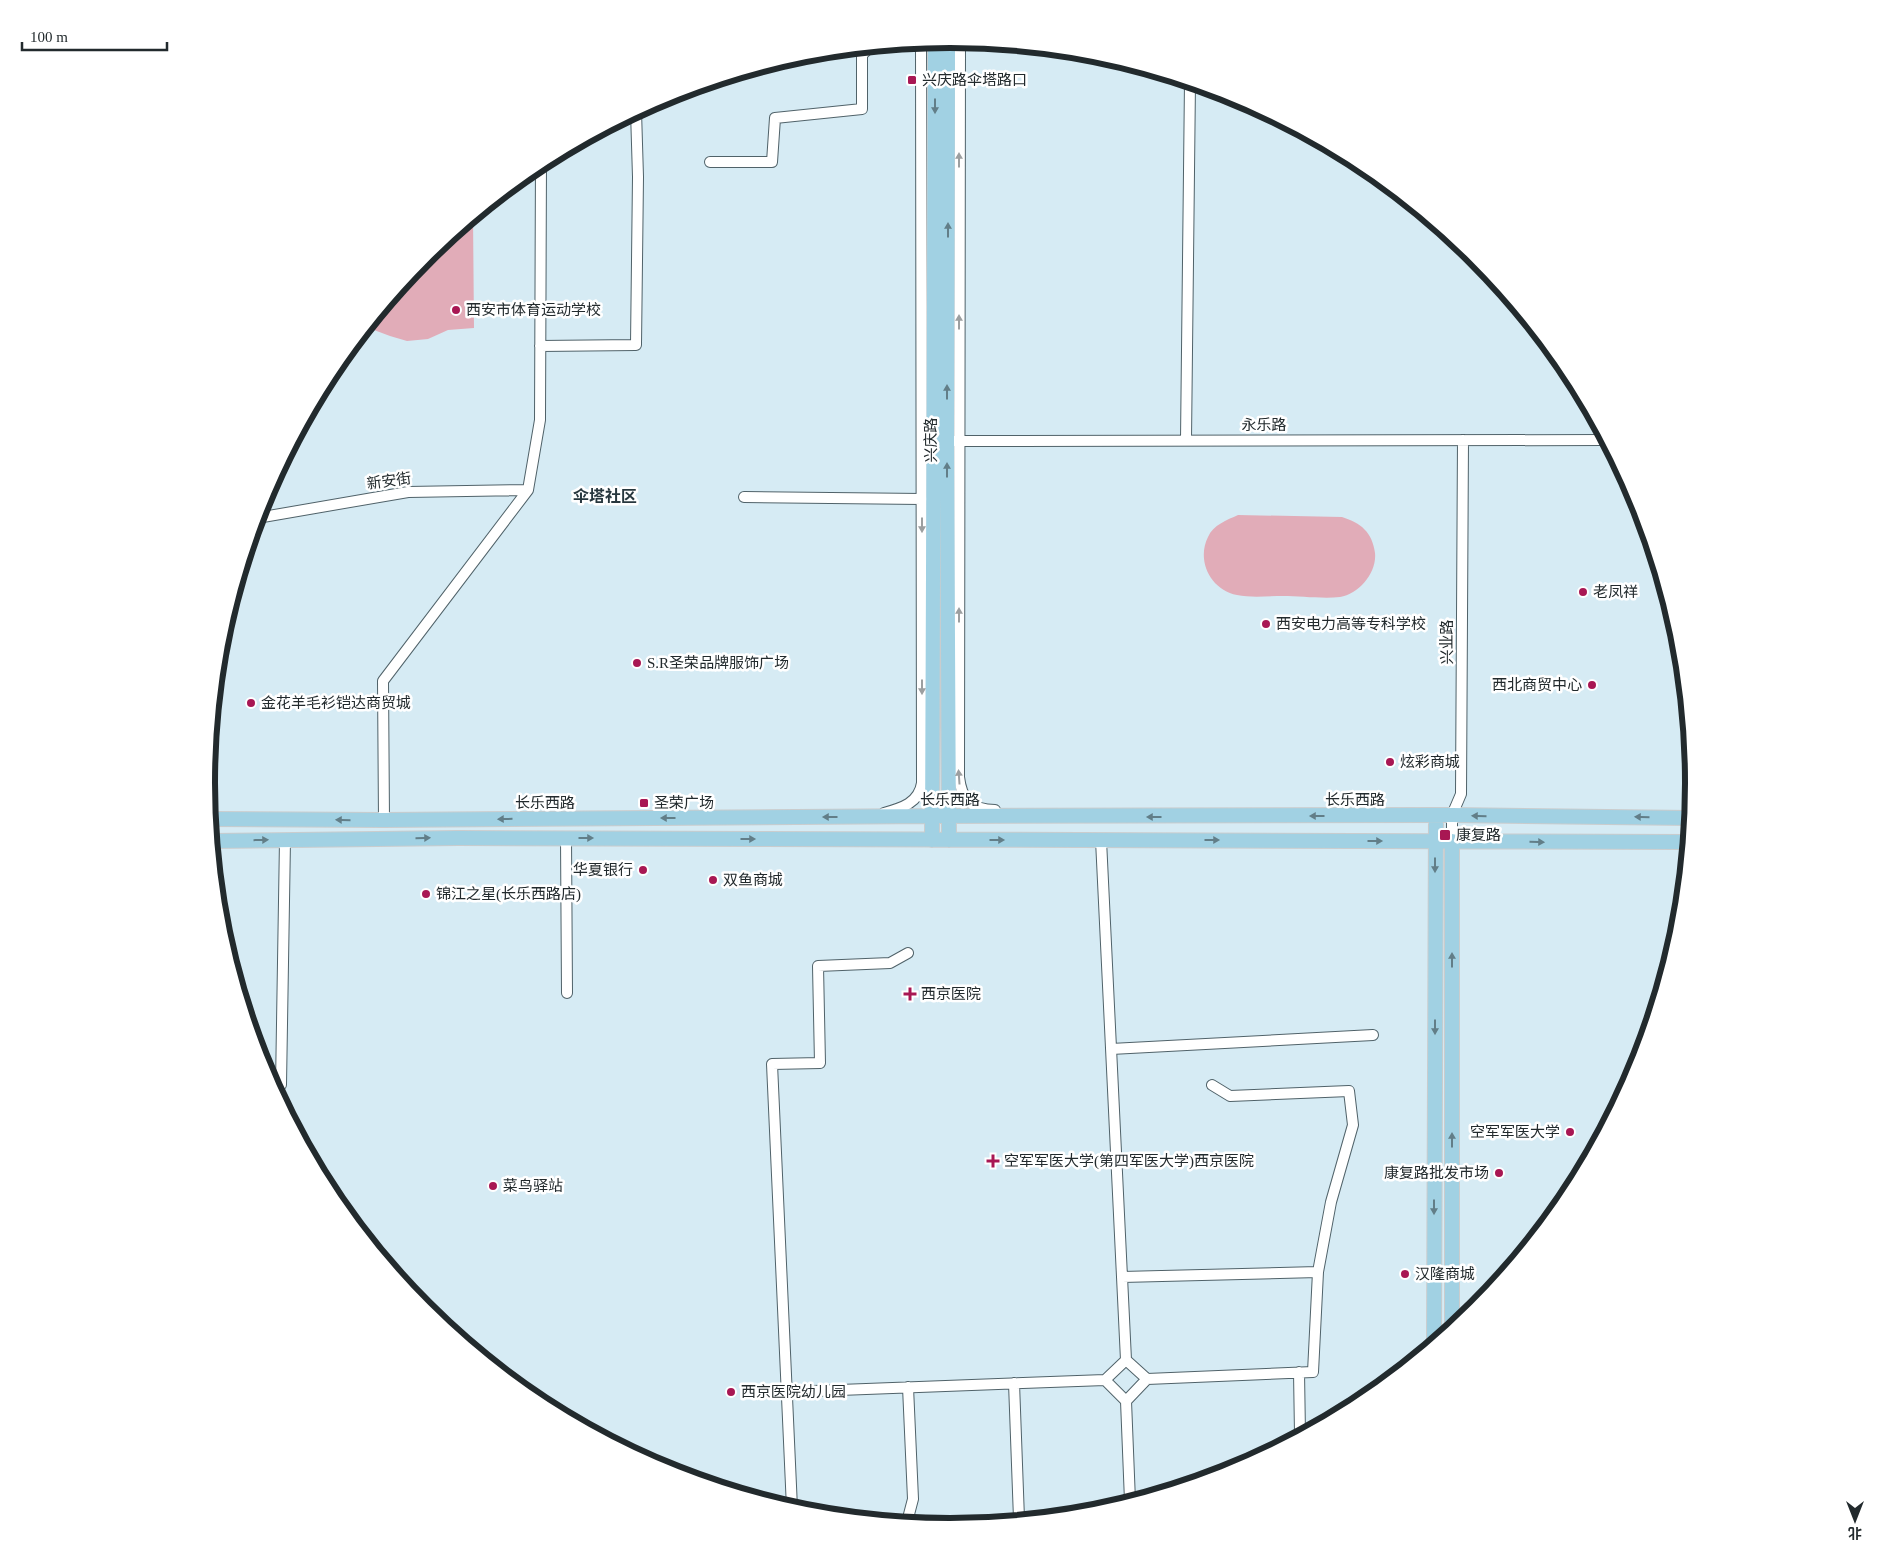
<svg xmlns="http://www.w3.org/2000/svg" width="1900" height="1565" font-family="'Times New Roman','Noto Sans SC',serif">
<rect width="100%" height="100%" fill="#d6ebf4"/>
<path fill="#e1acb8" d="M473 216 474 328 448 330 428 339 407 341 390 336 366 327 424 256Z
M1238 515 1342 517C1361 523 1372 532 1375 553 1377 573 1359 594 1340 597 1323 599 1300 596 1283 596 1269 596 1251 598 1237 595 1211 590 1196 561 1208 537 1213 525 1227 520 1238 515Z"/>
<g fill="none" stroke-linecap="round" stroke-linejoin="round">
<g stroke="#506269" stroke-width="12">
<path id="minor" d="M960 40 959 777C962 801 971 809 995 810
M710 162H772L775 118 862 109V55L870 47
M540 346 636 345 638 177 636 111
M1186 440 1190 82
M952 441 1606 440
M744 497 922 499
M257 518 408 492 528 490
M884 813C902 808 919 803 922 783L921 42
M384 820 383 681 528 490 540 420 541 162
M566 838 567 993
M1101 840 1126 1360 1147 1379 1126 1401 1105 1380 1126 1360
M1452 841V815L1461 794 1463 440
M1111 1049 1373 1035
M281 1085 285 840
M1122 1277 1318 1272 1331 1202 1353 1125 1349 1091 1230 1096 1212 1085
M1299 1372 1300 1434
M1147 1379 1313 1372 1318 1272
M1014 1383 1019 1519
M787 1392 1105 1380
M1126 1401 1130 1501
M792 1508 772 1064 820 1063 818 966 890 963 908 953
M907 1522 913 1499 908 1387"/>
</g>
<g stroke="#cacccd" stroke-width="16">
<path id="major" d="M948 39 947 441 949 840
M210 819 384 820 932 816 1452 815 1690 818
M932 840 935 40
M212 841 458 838 1688 842
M1452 841V1328
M1434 1343 1436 816"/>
</g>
<use href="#minor" stroke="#fff" stroke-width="10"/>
<use href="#major" stroke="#a1d1e3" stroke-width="14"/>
</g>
<defs><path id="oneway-solid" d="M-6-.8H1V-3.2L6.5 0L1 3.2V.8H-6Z" transform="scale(1.25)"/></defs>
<g fill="#627e88">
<use href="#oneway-solid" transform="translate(935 106) rotate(90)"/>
<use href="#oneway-solid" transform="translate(948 230) rotate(-90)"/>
<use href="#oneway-solid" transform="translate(947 392) rotate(-90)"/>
<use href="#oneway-solid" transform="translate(947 470) rotate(-90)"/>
<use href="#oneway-solid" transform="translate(1317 816) rotate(180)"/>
<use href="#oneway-solid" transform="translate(1479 816) rotate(-179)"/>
<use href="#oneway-solid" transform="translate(830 817) rotate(180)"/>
<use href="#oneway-solid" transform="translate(1154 817) rotate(180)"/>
<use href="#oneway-solid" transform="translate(1642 817) rotate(-179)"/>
<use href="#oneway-solid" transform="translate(668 818) rotate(180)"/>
<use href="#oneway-solid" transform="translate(505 819) rotate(179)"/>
<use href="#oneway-solid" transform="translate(343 820) rotate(-179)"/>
<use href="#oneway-solid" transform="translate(423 838) rotate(-1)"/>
<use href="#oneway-solid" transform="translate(586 838)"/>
<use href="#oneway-solid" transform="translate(748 839)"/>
<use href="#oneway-solid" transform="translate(261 840) rotate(-1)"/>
<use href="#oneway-solid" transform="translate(997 840)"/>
<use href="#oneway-solid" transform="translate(1212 840)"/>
<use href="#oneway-solid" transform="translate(1375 841)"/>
<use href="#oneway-solid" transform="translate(1537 842) rotate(1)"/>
<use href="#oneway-solid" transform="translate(1435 865) rotate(90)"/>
<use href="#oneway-solid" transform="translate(1452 960) rotate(-90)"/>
<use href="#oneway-solid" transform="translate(1435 1027) rotate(90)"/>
<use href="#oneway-solid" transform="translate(1452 1140) rotate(-90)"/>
<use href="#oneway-solid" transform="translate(1434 1207) rotate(90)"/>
</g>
<g fill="#9c9fa0">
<use href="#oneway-solid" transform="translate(959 160) rotate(-90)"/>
<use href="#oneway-solid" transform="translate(959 322) rotate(-90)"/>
<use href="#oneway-solid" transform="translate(922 525) rotate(90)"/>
<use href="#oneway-solid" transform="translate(959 615) rotate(-90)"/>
<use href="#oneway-solid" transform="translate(922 687) rotate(90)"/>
<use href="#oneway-solid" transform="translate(959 777) rotate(-94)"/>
</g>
<g fill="#a81753" stroke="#fff" stroke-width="2">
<rect x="907" y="75" width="10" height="10" rx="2.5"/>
<circle cx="456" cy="310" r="5"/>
<circle cx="1583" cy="592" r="5"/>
<circle cx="1266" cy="624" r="5"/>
<circle cx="637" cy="663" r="5"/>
<circle cx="1592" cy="685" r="5"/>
<circle cx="251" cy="703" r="5"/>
<circle cx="1390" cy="762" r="5"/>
<rect x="639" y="798" width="10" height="10" rx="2.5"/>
<rect x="1439" y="829" width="12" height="12" rx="2.5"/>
<circle cx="643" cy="870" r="5"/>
<circle cx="713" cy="880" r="5"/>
<circle cx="426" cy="894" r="5"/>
<path d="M907.5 986.5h5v5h5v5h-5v5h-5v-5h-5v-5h5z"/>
<circle cx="1570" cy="1132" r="5"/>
<path d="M990.5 1153.5h5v5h5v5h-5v5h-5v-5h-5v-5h5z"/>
<circle cx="1499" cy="1173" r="5"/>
<circle cx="493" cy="1186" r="5"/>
<circle cx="1405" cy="1274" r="5"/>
<circle cx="731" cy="1392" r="5"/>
</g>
<g text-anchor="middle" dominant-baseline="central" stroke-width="5" stroke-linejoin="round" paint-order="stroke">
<g font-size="15" fill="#222a2d" stroke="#fff" text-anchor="start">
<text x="922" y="80">兴庆路伞塔路口</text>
<text x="466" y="310">西安市体育运动学校</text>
<text x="1593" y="592">老凤祥</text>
<text x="1276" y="624">西安电力高等专科学校</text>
<text x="647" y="663">S.R圣荣品牌服饰广场</text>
<text x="1582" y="685" text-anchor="end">西北商贸中心</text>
<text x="261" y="703">金花羊毛衫铠达商贸城</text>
<text x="1400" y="762">炫彩商城</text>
<text x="654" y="803">圣荣广场</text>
<text x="1456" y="835">康复路</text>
<text x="633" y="870" text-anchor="end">华夏银行</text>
<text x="723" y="880">双鱼商城</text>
<text x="436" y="894">锦江之星(长乐西路店)</text>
<text x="921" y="994">西京医院</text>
<text x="1560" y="1132" text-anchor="end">空军军医大学</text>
<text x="1004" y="1161">空军军医大学(第四军医大学)西京医院</text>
<text x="1489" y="1173" text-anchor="end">康复路批发市场</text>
<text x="503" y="1186">菜鸟驿站</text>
<text x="1415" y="1274">汉隆商城</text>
<text x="741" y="1392">西京医院幼儿园</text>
</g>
<g font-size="15" fill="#222a2d" stroke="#fff">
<text x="1264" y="425">永乐路</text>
<text transform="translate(931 440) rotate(-90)">兴庆路</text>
<text transform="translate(389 481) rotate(-8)">新安街</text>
<text transform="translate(1447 642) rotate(-90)">兴业路</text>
<text x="950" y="800">长乐西路</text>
<text x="1355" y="800">长乐西路</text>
<text x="545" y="803">长乐西路</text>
</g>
<g font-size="16" font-weight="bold" fill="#27373e" stroke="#fff">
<text x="605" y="496">伞塔社区</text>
</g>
</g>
<path d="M0 0H1900V1565H0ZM215 783a735 735 0 1 1 1470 0a735 735 0 1 1-1470 0Z" fill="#fff" fill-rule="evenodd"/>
<path fill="none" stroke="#222a2d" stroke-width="6" d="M215 783a735 735 0 1 1 1470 0a735 735 0 1 1-1470 0Z"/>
<g transform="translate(1855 1520) rotate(180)" stroke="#ffffff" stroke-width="4" paint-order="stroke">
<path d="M0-4L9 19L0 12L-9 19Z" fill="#222a2d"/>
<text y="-8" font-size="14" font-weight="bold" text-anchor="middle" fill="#222a2d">北</text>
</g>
<path d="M22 42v8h145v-8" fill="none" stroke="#222a2d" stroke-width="2.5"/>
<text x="30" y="42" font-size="15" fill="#222a2d" stroke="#ffffff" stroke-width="4" paint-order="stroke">100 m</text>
</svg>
